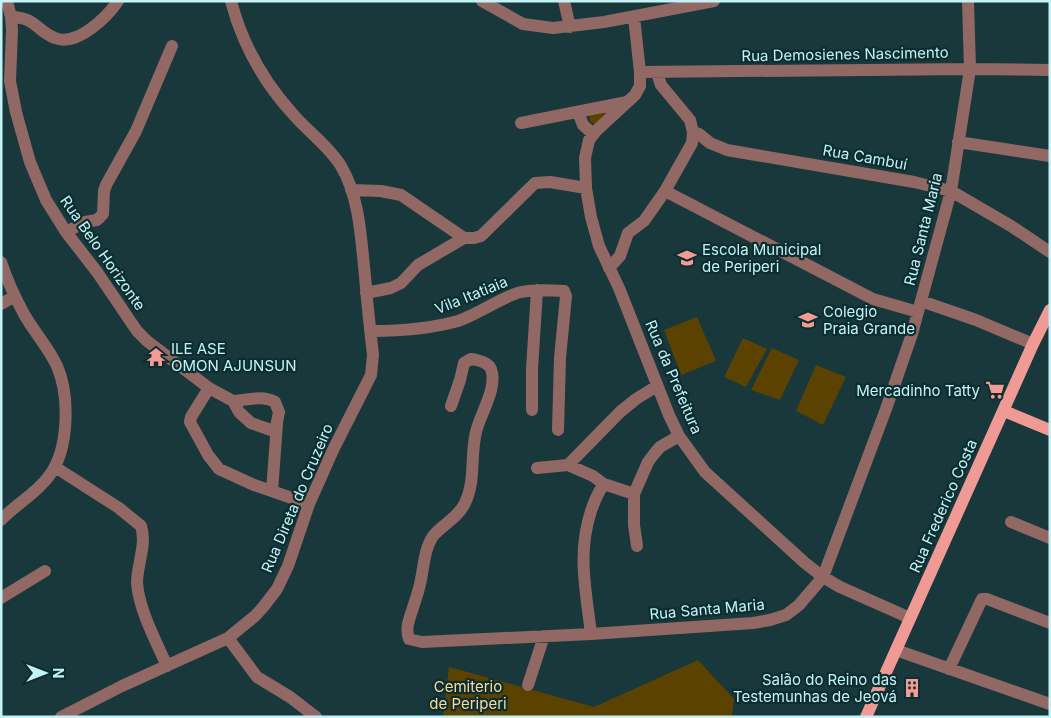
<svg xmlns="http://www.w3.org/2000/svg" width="1051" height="718" font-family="Inter,sans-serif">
<rect width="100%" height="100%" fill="#18383b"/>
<path fill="#5c4200" d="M619 103 599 125 590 122 589 113Z
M697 317 716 361 681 375 664 330Z
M743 338 767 349 746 387 724 377Z
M772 348 799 360 780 400 751 390Z
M816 365 846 377 823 425 796 411Z
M698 660 734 699 732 717H443L449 667 594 707Z"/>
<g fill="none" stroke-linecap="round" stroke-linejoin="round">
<path stroke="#926865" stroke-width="12" d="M7 1 11 17 12 30 10 81 16 112 30 162 46 200 66 232 97 272 137 331 147 341 209 388 191 417 190 422 208 455 219 469 254 485 309 504
M482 1 523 24 553 28 604 22 714 1
M564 1 570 27
M11 17C36 17 36 31 55 38 77 47 107 17 118 1
M634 17 640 72V86L635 95 597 130 589 140 585 158 586 188 591 217 599 246 619 288 669 415 679 436 705 472 805 563 823 577 840 587 910 618
M640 72 970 69 1050 70
M578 112 583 125 593 134
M521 123 627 102
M693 132 699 134 710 143 727 150 914 182 951 191 1011 226 1050 252
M958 142 1050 156
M351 190 381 191 401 195 464 238
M665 191 873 299 918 312
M66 232 85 222 97 220 103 214 104 191 106 185 136 131 172 46
M1 262C7 280 15 298 24 314 34 332 48 347 57 366 70 396 69 450 49 476 36 494 16 504 1 520
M609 268 620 256 628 233 644 221 665 191 692 143 693 132 690 120 661 85 657 73
M366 293 391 288 401 283 418 265 457 242 464 238H474L481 236 535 183 550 182 586 188
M921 301 976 320 1033 344
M1 304 15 296
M371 331C400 331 429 329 458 321 479 314 501 297 521 292 534 289 550 290 564 291L566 296 560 358 558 430
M209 388 233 401 239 412 251 423 271 430 276 427 279 412 275 402C263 395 246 400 233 401
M451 406 460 380 464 363 471 359C478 360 488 362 491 369 498 388 480 414 476 432 470 456 476 480 465 503 458 518 443 524 433 536 423 551 424 571 419 588 416 600 411 612 408 624 407 630 407 634 409 639L422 642 591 634 753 623 770 620 786 615 799 605 823 577 886 409 912 334 951 191 970 69 968 1
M532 410V369L537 290
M568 465 620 412 636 399 657 386
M55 467 119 508 141 526C147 545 137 564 137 583 139 610 156 641 167 666
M537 468 568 465 593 476 605 485
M272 491 277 424
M1011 522 1050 538
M637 546 634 525V494L648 462 654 454 660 447 679 436
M1 598 45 571
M591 634C586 590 577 554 591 511 594 503 597 493 603 486L607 485 634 494
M228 638 257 677 290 697 316 717
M896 650 1050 704
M949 669 982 599H987L1050 623
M528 685 544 636
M61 717 122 686 228 638 255 616 264 606 277 589 288 566 309 504 333 450 371 375 373 355C370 329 367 302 365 276 361 240 360 198 341 166 328 145 307 131 292 113 263 81 242 43 231 1"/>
<path stroke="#ef9a95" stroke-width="12" d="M1004 411 1050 430
M866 717 1033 344 1050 310"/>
</g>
<defs>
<g id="school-bare" transform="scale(1.5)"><path d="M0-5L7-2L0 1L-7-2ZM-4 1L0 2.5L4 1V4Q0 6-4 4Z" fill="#f59b96" stroke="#0d2e31" stroke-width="2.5" paint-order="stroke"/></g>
<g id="temple-bare" transform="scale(1.5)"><path d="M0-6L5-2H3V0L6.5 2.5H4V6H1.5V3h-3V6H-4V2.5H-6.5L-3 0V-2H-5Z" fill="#f59b96" stroke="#0d2e31" stroke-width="2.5" paint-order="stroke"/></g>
<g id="supermarket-bare" transform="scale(1.5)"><path d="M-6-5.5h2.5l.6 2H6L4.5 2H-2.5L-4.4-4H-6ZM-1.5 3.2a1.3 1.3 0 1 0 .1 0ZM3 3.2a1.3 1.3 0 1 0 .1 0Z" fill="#f59b96" stroke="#0d2e31" stroke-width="2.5" paint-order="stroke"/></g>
<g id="building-bare" transform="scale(1.5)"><path d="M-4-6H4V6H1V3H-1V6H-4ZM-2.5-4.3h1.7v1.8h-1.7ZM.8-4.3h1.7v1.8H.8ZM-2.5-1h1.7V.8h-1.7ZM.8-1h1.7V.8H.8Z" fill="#f59b96" stroke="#0d2e31" stroke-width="2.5" paint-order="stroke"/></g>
</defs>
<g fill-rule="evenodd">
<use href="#school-bare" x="687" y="258"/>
<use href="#school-bare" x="808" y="320"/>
<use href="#temple-bare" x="156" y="357"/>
<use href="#supermarket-bare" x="995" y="390"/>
<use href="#building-bare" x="912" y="688"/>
</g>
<g text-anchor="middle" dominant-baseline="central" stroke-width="4.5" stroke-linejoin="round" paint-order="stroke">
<g font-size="15" fill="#c4f3f7" stroke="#0d2e31">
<text transform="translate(845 54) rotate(-1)">Rua Demosienes Nascimento</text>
<text transform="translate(865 157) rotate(10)">Rua Cambuí</text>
<text transform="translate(923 229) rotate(-76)">Rua Santa Maria</text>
<text transform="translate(103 253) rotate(55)">Rua Belo Horizonte</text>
<text transform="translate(471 295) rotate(-22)">Vila Itatiaia</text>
<text transform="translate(674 377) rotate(67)">Rua da Prefeitura</text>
<text transform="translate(297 498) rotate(-67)">Rua Direta do Cruzeiro</text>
<text transform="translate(943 506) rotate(-66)">Rua Frederico Costa</text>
<text transform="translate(707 609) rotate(-5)">Rua Santa Maria</text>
</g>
<g font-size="15" fill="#c4f3f7" stroke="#0d2e31" text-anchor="start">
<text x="702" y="249">Escola Municipal<tspan x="702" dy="17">de Periperi</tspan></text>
<text x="823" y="311">Colegio<tspan x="823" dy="17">Praia Grande</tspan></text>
<text x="171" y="348">ILE ASE<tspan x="171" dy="17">OMON AJUNSUN</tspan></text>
<text x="980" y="390" text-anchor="end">Mercadinho Tatty</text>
<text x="897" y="679" text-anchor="end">Salão do Reino das<tspan x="897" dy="17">Testemunhas de Jeová</tspan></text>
</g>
<g font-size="15" fill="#fbd998" stroke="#0d2e31">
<text x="468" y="686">Cemiterio<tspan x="468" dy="17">de Periperi</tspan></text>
</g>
</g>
<rect width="1051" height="718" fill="none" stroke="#c4f3f7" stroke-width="5"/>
<g transform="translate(45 673) rotate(90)" stroke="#0d2e31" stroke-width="4" paint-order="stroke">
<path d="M0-4L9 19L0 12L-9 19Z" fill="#c4f3f7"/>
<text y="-8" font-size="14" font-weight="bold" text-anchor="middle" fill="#c4f3f7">N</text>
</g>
</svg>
